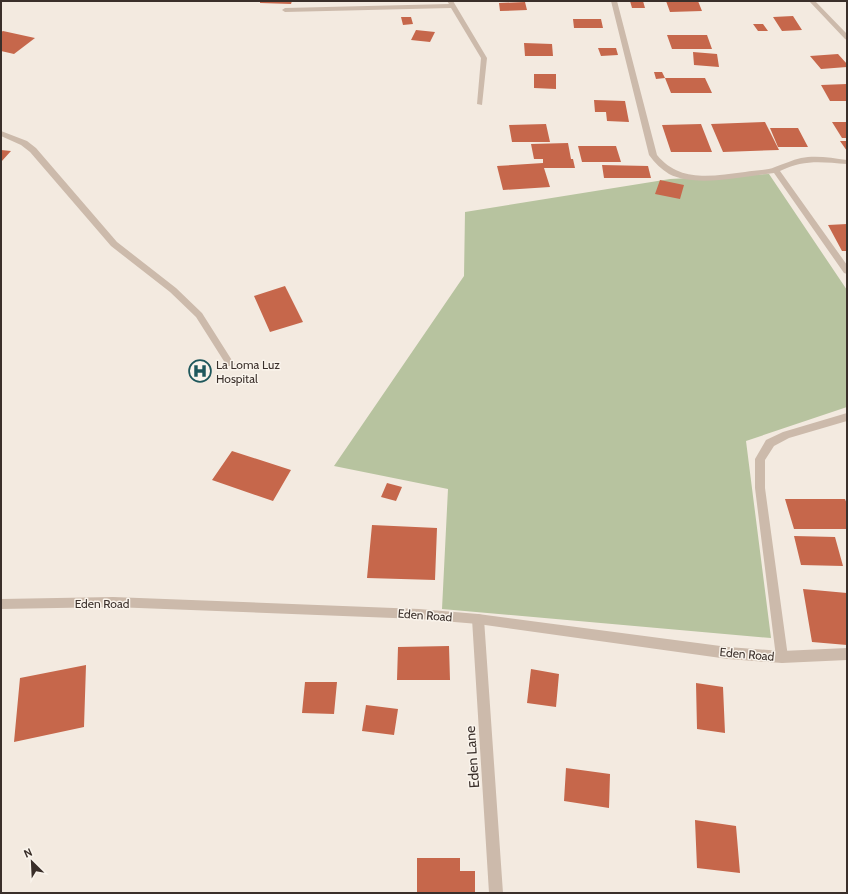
<svg xmlns="http://www.w3.org/2000/svg" width="848" height="894" font-family="Cabin,sans-serif">
<rect width="100%" height="100%" fill="#f3eae0"/>
<path fill="#b7c39f" d="M769 174 847 290V407L746 441 771 638 442 609 448 489 334 466 464 276 465 212 670 179Z"/>
<path fill="#c6674b" d="M260 1H292L291 4 260 3Z
M630 1H643L645 8H632Z
M666 1H698L702 11 670 12Z
M525 2 527 10 500 11 499 3Z
M793 16 802 30 782 31 773 17Z
M401 17H411L413 24 403 25Z
M573 19H601L603 28H574Z
M753 24H763L768 31H758Z
M416 30 435 32 430 42 411 40Z
M3 31 35 38 14 54 1 51V32Z
M667 35H707L712 49H672Z
M524 43 552 44 553 56H525Z
M598 48H616L618 55 601 56Z
M693 52 717 54 719 67 694 65Z
M838 54 847 64V67L821 69 810 56Z
M654 72H662L665 78 656 79Z
M534 74H556V89L534 88Z
M665 78H705L712 93H671Z
M847 84V101H830L821 85Z
M594 100 625 101 629 122 607 121 606 112H595Z
M765 122 779 150 723 152 711 124Z
M832 122H847V138H842Z
M546 124 550 142H512L509 125Z
M701 124 712 152H671L662 125Z
M770 128H798L808 147H778Z
M840 141H847V151Z
M568 143 571 159H573L575 168H544L550 187 503 190 497 166 543 163V159H534L531 144Z
M578 146H616L621 162H582Z
M1 150 11 151 1 162Z
M602 165 648 166 651 178H604Z
M660 180 684 185 680 199 655 194Z
M847 224V251H842L828 225Z
M285 286 303 322 270 332 254 296Z
M232 451 291 470 273 501 212 480Z
M387 483 402 487 396 501 381 497Z
M785 499H845L847 504V529H794Z
M372 525 437 528 435 580 367 578Z
M794 536 835 537 843 566 801 565Z
M803 589 847 593V645L812 642Z
M449 646 450 680H397L398 647Z
M86 665 84 727 14 742 20 678Z
M531 669 559 674 556 707 527 703Z
M305 682H337L334 714 302 713Z
M696 683 723 687 725 733 697 729Z
M366 705 398 709 394 735 362 731Z
M566 768 610 774 609 808 564 801Z
M695 820 736 826 740 873 697 868Z
M417 858H460V871H475V893H417Z"/>
<g fill="none" stroke-linecap="round" stroke-linejoin="round">
<path fill="#ccbaab" fill-rule="evenodd" d="M447 1H453L487 58 482 105 477 104 481 58 451 8 285 12 282 10 285 8 449 4Z
M611 1H617L657 155C680 183 712 176 745 172 754 170 766 171 775 167 784 164 792 160 801 158 816 155 832 158 847 160V164C822 162 804 159 780 171L847 265V274L844 273 774 173C745 176 696 188 669 174 661 169 655 163 649 155Z
M1 131 27 141 36 148 117 242 176 288 202 313 233 362 235 364 233 366H227L196 317 170 292 111 246 30 152 21 145 1 136Z
M847 413V421L789 438 774 446 765 460V488L788 657 786 661 782 663 778 661 776 657 755 488V459L766 440 783 432Z
M478 614 482 615 484 619 503 893H489L472 619 474 615Z"/>
<path fill="#ccbaab" fill-rule="evenodd" d="M809 1H815L847 34V40L845 39Z
M113 597 419 609 478 614 728 647 782 651 847 648V660L782 663 728 659 478 624 419 619 113 607 1 609V599Z"/>
</g>
<defs>
<g id="hospital-ring" transform="scale(1.15)"><circle r="9.5" fill="#faf4ec" stroke="#1f585c" stroke-width="1.5"/><path d="M-5-5h3v3.5h4V-5h3V5h-3V1.5h-4V5h-3Z" fill="#1f585c"/></g>
</defs>
<g fill-rule="evenodd">
<use href="#hospital-ring" x="200" y="371"/>
</g>
<g text-anchor="middle" dominant-baseline="central" stroke-width="3" stroke-linejoin="round" paint-order="stroke">
<g font-size="12" fill="#3a2f2a" stroke="#faf4ec" text-anchor="start">
<text x="216" y="364">La Loma Luz<tspan x="216" dy="14">Hospital</tspan></text>
</g>
<g font-size="12" fill="#3a2f2a" stroke="#faf4ec">
<text x="102" y="603">Eden Road</text>
<text transform="translate(425 615) rotate(4)">Eden Road</text>
<text transform="translate(747 654) rotate(5)">Eden Road</text>
</g>
<g font-size="14" fill="#3a2f2a" stroke="#faf4ec">
<text transform="translate(472 757) rotate(-94)">Eden Lane</text>
</g>
</g>
<rect width="848" height="894" fill="none" stroke="#3a2f2a" stroke-width="4"/>
<g transform="translate(32 862) rotate(336)" stroke="#faf4ec" stroke-width="3" paint-order="stroke">
<path d="M0-3L7 15L0 10L-7 15Z" fill="#3a2f2a"/>
<text y="-6" font-size="11" font-weight="bold" text-anchor="middle" fill="#3a2f2a">N</text>
</g>
</svg>
